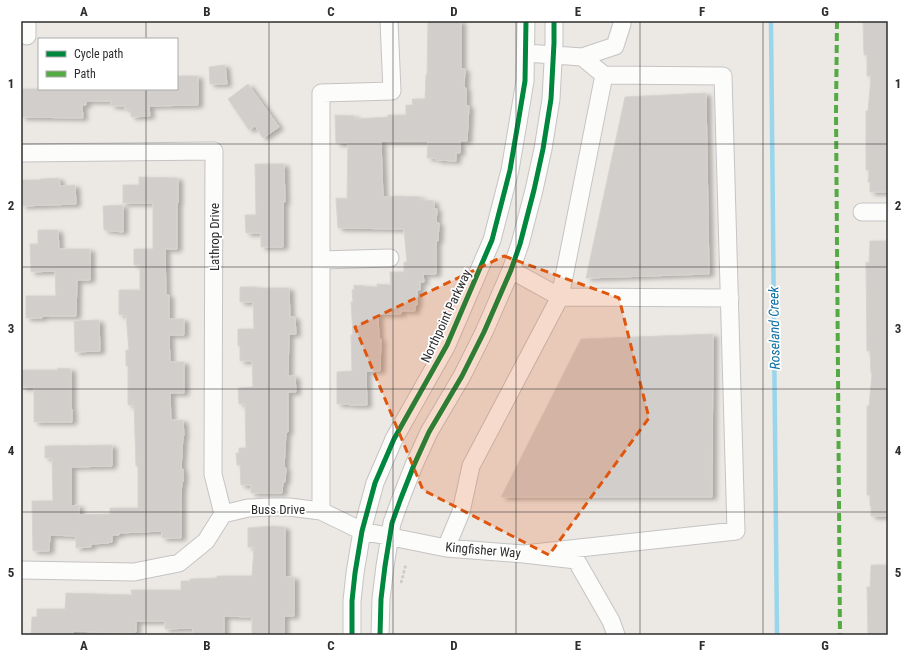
<svg xmlns="http://www.w3.org/2000/svg" width="909" height="656" font-family="'Roboto Condensed',sans-serif">
<defs>
<filter id="shadow"><feDropShadow dx="4.5" dy="2.5" stdDeviation="2" flood-color="#0004"/></filter>
</defs>
<rect width="100%" height="100%" fill="#ece8e4"/>
<g fill="none" stroke-linecap="round" stroke-linejoin="round">
<path stroke="#99d6ec" stroke-width="4.5" d="M771 21 777 635"/>
</g>
<path fill="#d1cecb" stroke="#d7d4d0" filter="url(#shadow)" d="M428 21H461V69H465L464 88H466V105L469 106 467 141H460V153H456V161L436 160V158H427L428 141H381L383 197 396 196 421 197V200L434 201V209H437L436 223H439L438 241H436V274H423L424 282H420V290H417V305H415V311H401V314H378L379 339H381L380 371H366L367 405H349V404H337V372L352 371 351 335H353L351 302H353L352 290H354V285L377 287V284L391 285 390 272H404V262H407L404 229 338 228 336 198 347 199 348 143H336L335 115 355 116V119L388 117V115H406V105H413L412 99H425L426 75H427Z
M863 21H888V192H870V182H868L869 170H866V111H868L871 76H867V55H864Z
M225 65 227 84H210L209 67Z
M177 76H198V105L149 106 150 116 131 117V109H125V106H111V101H86V105H82L83 118 21 117V89H177Z
M248 84 279 127 263 138 255 126 249 130 228 99Z
M706 93 709 274 586 278 625 97Z
M255 164H284L285 202H283V247H261V233H246L245 215H256Z
M139 177 178 178V203H177V249H165L166 295H169V319H184V335H169L170 362H184V393H170L171 420H183L184 436H183L181 469H183V482H182L181 495V538H162V531L119 533V535H112V542H108L109 543 91 544V547L76 548V536L50 535 49 551H33L32 501H53L52 458H45V446L112 445V466L71 467V506L79 505V515L110 514V508H138V466H136L134 405H128V366H126V350H129L126 315H119V290H140V265H134V249H153V203H123V185H139Z
M59 178 60 186 75 185 76 204 22 206 21 180H40V179Z
M123 205V232L104 230 103 206Z
M38 230H58L59 249H90V280H77L76 316H43L42 318H26V296H56L55 271 31 272 30 244H38Z
M870 241H888V516H871V506H870V495H867V406H869L872 373H871L870 351H867L866 262 869 263Z
M240 287H257V288H289L290 317H295L296 334H289L288 376H295L296 392H288V432H286L284 468H286L285 482H283L282 493H251V485H241L240 465H237L236 453H239V448H246L245 404H239L238 388 253 387 252 361H240V346H238V329H254L253 302H240Z
M99 320 100 351 75 352 74 321Z
M713 334 712 497H501L581 339Z
M58 368 71 369V409H72V422H34V387H21V370H58Z
M273 526 285 527V577H294V616H284V635H252V617L224 616V635H193V628L165 629V621H136V632L125 633 73 631V635H36V634H31L32 617H37V609H65L66 593 132 595 131 590H181V581H190V579L217 578V576H252L254 547H248V528Z
M871 565H888V635H868L867 587H870Z"/>
<g fill="none" stroke-linecap="round" stroke-linejoin="round">
<g stroke="#c5c4c5" stroke-width="19">
<path id="minor" d="M27 21V36
M582 57 615 46 622 24V21
M21 153 214 151 213 474 223 514
M862 212H888
M321 260 390 258
M511 270 560 297 604 75 582 57 526 53
M321 511V93L392 91 389 21
M446 548 461 512 471 466 560 297 730 298
M524 554 736 531 723 76 604 75
M21 570 134 572 179 563 206 541 223 514 248 508 271 507H289L321 511 362 531 446 548 524 554 576 560 611 621 616 635
M352 635V601L355 573 362 531 375 483 394 439 447 345 492 240 510 170 518 123 525 81 526 21
M380 635 381 599 385 566 392 523 401 498 414 465 429 432 462 376 484 332 511 270 520 244 534 190 543 149 551 99 554 43V21"/>
</g>
<path stroke="#c9c9c8" stroke-width="2.5" stroke-dasharray="3 2" stroke-linecap="butt" d="M401 583 406 564"/>
<use href="#minor" stroke="#fcfcfb" stroke-width="17"/>
<path stroke="#54ab44" stroke-width="4" stroke-dasharray="8 4" stroke-linecap="butt" d="M837 21 836 113 840 635"/>
<g stroke="#fff" stroke-width="8">
<path id="cycleway" d="M352 635V601L355 573 362 531 375 483 394 439 447 345 492 240 510 170 518 123 525 81 526 21
M380 635 381 599 385 566 392 523 401 498 414 465 429 432 462 376 484 332 511 270 520 244 534 190 543 149 551 99 554 43V21"/>
</g>
<use href="#cycleway" stroke="#00873e" stroke-width="5"/>
</g>
<path fill="#df570e" fill-opacity="0.2" stroke="#df570e" stroke-width="3" stroke-dasharray="8 5" stroke-linejoin="round" d="M504 256 619 298 649 418 549 555 423 490 355 327Z"/>
<path fill="none" stroke="#2e2e2e" stroke-width="1" stroke-opacity="0.55" d="M146 21V39M269 21V635M393 21V635M516 21V635M640 21V635M763 21V635M146 89V635M21 144H888M21 267H888M21 389H888M21 512H888"/>
<g text-anchor="middle" dominant-baseline="central" stroke-width="3.5" stroke-linejoin="round" paint-order="stroke">
<g font-size="13" fill="#2e2e2e" stroke="#fff">
<text transform="translate(214 237) rotate(-90)">Lathrop Drive</text>
<text transform="translate(446 316) rotate(-65)">Northpoint Parkway</text>
<text x="278" y="509">Buss Drive</text>
<text transform="translate(483 550) rotate(5)">Kingfisher Way</text>
</g>
<g font-size="14" font-style="italic" fill="#0d6fa3" stroke="#fff">
<text transform="translate(774 328) rotate(-91)">Roseland Creek</text>
</g>
</g>
<rect width="909" height="656" fill="none" stroke="#ffffff" stroke-width="44"/>
<rect x="38" y="38" width="140" height="52" fill="#ffffff" stroke="#ababab"/>
<rect x="46" y="51" width="20" height="6" fill="#00873e" stroke="#ababab"/>
<text x="74" y="58" font-size="12" fill="#2e2e2e">Cycle path</text>
<rect x="46" y="71" width="20" height="6" fill="#54ab44" stroke="#ababab"/>
<text x="74" y="78" font-size="12" fill="#2e2e2e">Path</text>
<rect x="22" y="22" width="865" height="612" fill="none" stroke="#2e2e2e" stroke-width="1.5"/>
<g font-size="13" text-anchor="middle" font-weight="bold" fill="#2e2e2e">
<text x="84" y="16">A</text>
<text x="207" y="16">B</text>
<text x="331" y="16">C</text>
<text x="454" y="16">D</text>
<text x="578" y="16">E</text>
<text x="702" y="16">F</text>
<text x="825" y="16">G</text>
<text x="11" y="88">1</text>
<text x="898" y="88">1</text>
<text x="11" y="210">2</text>
<text x="898" y="210">2</text>
<text x="11" y="333">3</text>
<text x="898" y="333">3</text>
<text x="11" y="455">4</text>
<text x="898" y="455">4</text>
<text x="11" y="577">5</text>
<text x="898" y="577">5</text>
<text x="84" y="650">A</text>
<text x="207" y="650">B</text>
<text x="331" y="650">C</text>
<text x="454" y="650">D</text>
<text x="578" y="650">E</text>
<text x="702" y="650">F</text>
<text x="825" y="650">G</text>
</g>
</svg>
